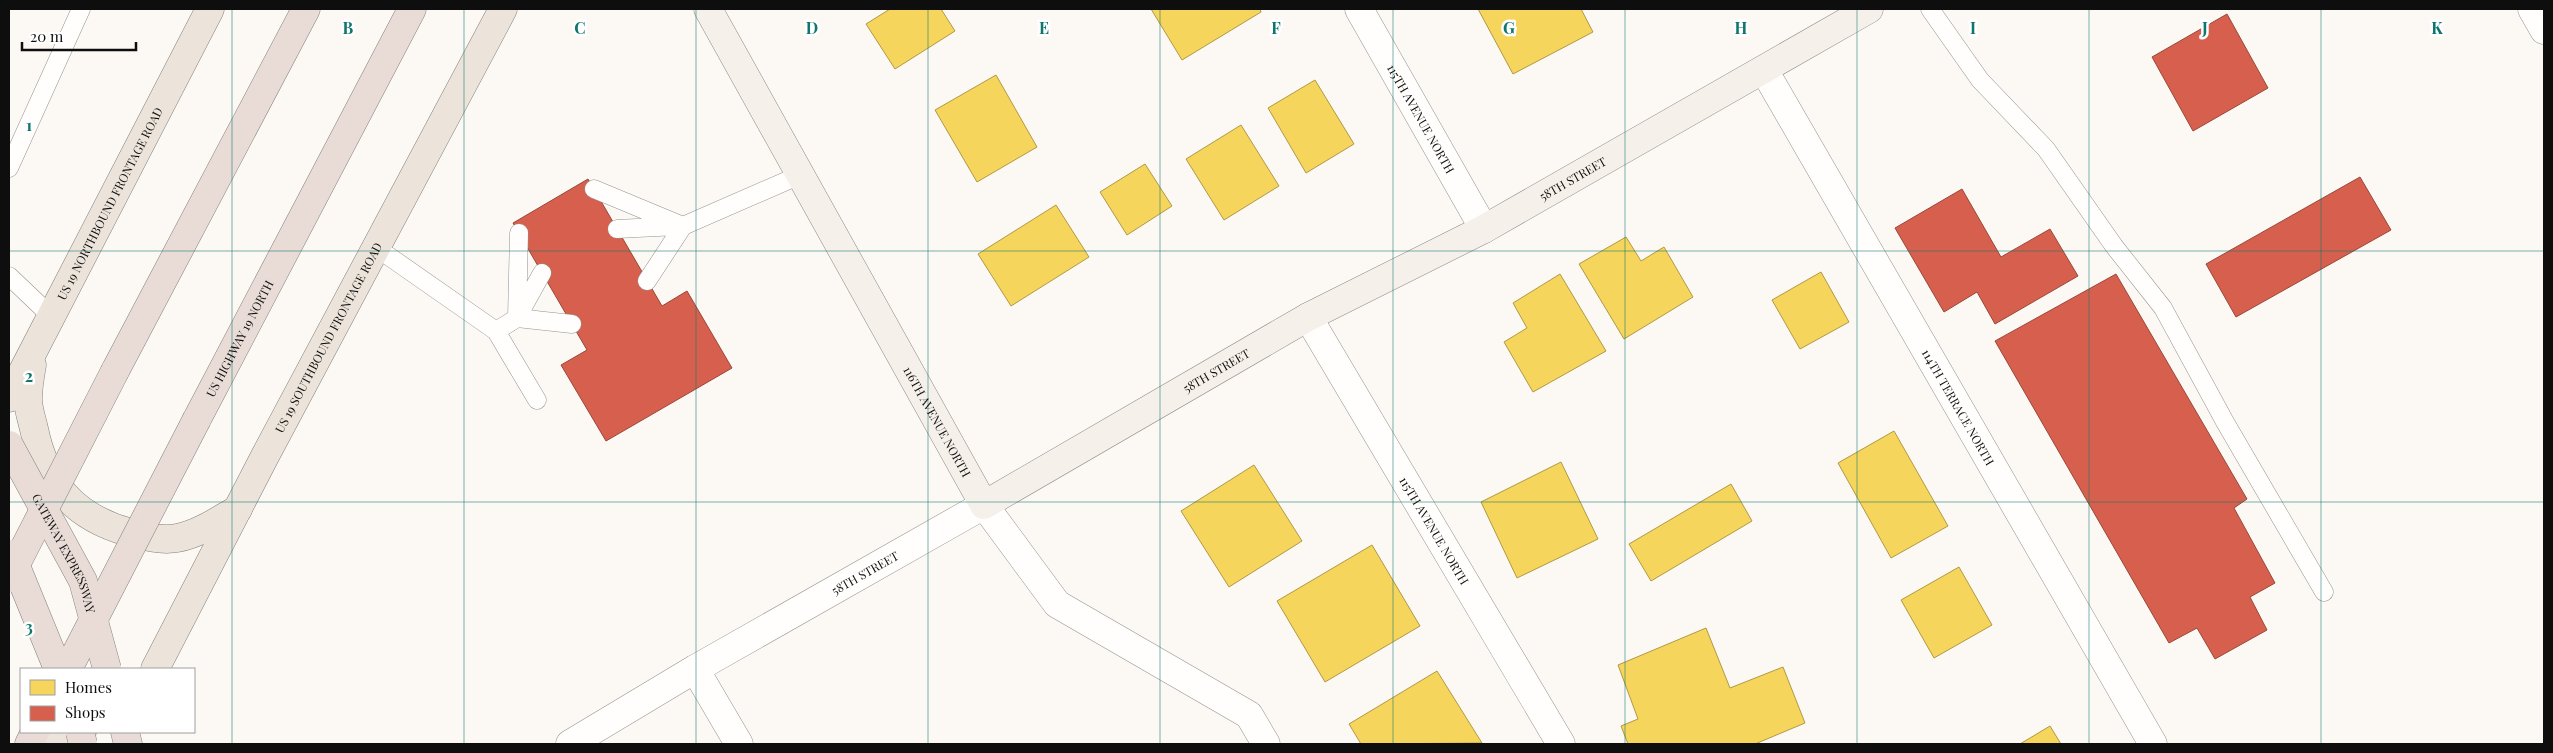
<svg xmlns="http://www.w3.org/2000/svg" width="2553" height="753" font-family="'Playfair Display',serif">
<rect width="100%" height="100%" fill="#fcf8f4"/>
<path fill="#f6d55c" stroke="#b09945" d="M890 9H941L955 31 895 69 866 24Z
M1151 9H1260L1261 12 1182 60Z
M1478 9H1581L1593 32 1513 74Z
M996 75 1037 147 977 182 935 110Z
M1315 80 1354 144 1306 173 1268 108Z
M1241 125 1279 186 1224 220 1186 159Z
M1145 164 1172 206 1127 235 1100 192Z
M1056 205 1089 257 1011 306 978 254Z
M1626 237 1641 261 1664 247 1693 297 1624 339 1579 264Z
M1821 272 1849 322 1800 349 1772 300Z
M1560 274 1606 351 1533 392 1504 342 1527 328 1513 303Z
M1894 431 1948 526 1891 558 1838 463Z
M1561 462 1598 539 1517 578 1481 502Z
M1254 465 1302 541 1229 587 1181 511Z
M1731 484 1752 521 1651 581 1629 544Z
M1372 545 1420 626 1325 682 1277 601Z
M1959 567 1992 625 1934 658 1901 600Z
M1706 628 1730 688 1783 667 1805 723 1755 744H1628L1621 726 1638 719 1618 665Z
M1437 671 1482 743 1361 744 1349 724Z
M2050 726 2061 744H2020Z"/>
<path fill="#d6604d" stroke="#9a473a" d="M2227 14 2268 88 2193 131 2152 57Z
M2360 177 2391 230 2236 317 2206 264Z
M588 179 662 306 687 291 732 368 606 441 561 365 587 350 513 223Z
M1962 189 2001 257 2050 229 2078 276 1995 324 1977 292 1944 312 1895 228Z
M2116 274 2247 499 2234 508 2275 583 2250 597 2267 630 2215 659 2197 628 2169 643 1995 341Z"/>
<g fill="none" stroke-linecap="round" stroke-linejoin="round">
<g stroke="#959392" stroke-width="19">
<path id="lane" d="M1930 9 1980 80 2046 149 2114 246 2163 308 2225 422 2324 592
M9 168 81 9
M594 189 683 226
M617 229 678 226
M377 248 496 331 517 318 519 233
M542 273 517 318 572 324
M9 276 51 316
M647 281 683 226 800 175
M496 331 537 400"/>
</g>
<g stroke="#959392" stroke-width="29">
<g id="street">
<path id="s1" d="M1359 9 1484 229"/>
<path d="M2532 9 2544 30"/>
<path id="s2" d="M1764 70 2153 744"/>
<path id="s3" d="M1308 317 1561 744"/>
<path d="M695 669 739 744"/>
<path id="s4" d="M570 744 695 669 984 505 1057 604 1249 715 1266 744"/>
</g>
</g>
<g stroke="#8c8a88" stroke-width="29">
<g id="secondary">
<path id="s5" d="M708 9 984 505 1308 317 1484 229 1869 9"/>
</g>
</g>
<g stroke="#82817f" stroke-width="29">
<g id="primary">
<path d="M32 365C30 376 28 388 28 399 28 409 32 420 34 429 45 483 74 517 128 532 143 536 161 541 177 538 199 534 219 520 238 509"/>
<path id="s6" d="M9 398 210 9"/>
<path id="s7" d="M155 669 265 456 503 9"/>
<path d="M45 744 63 742 82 732"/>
</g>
</g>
<g stroke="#82817f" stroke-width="29">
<g id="highway">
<path d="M115 371 306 9"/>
<path id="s8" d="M197 419 412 9"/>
<path d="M125 732 128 744"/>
<path d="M29 744 35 732"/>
</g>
</g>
<use href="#lane" stroke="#fffefd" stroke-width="18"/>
<use href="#street" stroke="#fffefd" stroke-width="28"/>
<use href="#secondary" stroke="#f5f1ea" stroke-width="28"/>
<use href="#primary" stroke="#ece4da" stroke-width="28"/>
<use href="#highway" stroke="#e9dcd6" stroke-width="28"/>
<g stroke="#82817f" stroke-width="29" stroke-linecap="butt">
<g id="highway-bridge">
<path id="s9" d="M9 445 83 581 107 669"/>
<path d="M11 554 58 669"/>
<path d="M9 578 115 371"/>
<path d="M68 669 197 419"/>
<path d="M80 732 83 744"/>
</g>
</g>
<use href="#highway-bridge" stroke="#e9dcd6" stroke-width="28"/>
</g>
<path fill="none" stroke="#0f766e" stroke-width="1" stroke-opacity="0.55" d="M232 9V744M464 9V744M696 9V744M928 9V744M1160 9V744M1393 9V744M1625 9V744M1857 9V744M2089 9V744M2321 9V744M9 251H2544M9 502H2544"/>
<g text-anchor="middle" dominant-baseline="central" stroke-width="5" stroke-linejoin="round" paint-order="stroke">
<g font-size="12" fill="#0e0e0e" stroke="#fff">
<text stroke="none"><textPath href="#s1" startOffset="126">115TH AVENUE NORTH</textPath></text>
<text stroke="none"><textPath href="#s5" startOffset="1241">58TH STREET</textPath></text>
<text stroke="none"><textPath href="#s6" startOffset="219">US 19 NORTHBOUND FRONTAGE ROAD</textPath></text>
<text stroke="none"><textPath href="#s7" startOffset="374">US 19 SOUTHBOUND FRONTAGE ROAD</textPath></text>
<text stroke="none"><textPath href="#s8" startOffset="91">US HIGHWAY 19 NORTH</textPath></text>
<text stroke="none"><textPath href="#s5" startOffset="836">58TH STREET</textPath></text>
<text stroke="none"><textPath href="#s2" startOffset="389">114TH TERRACE NORTH</textPath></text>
<text stroke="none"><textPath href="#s5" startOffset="472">116TH AVENUE NORTH</textPath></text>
<text stroke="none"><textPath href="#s3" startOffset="248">115TH AVENUE NORTH</textPath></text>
<text stroke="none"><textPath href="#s9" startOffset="122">GATEWAY EXPRESSWAY</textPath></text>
<text stroke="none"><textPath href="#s4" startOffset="341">58TH STREET</textPath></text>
</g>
</g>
<g font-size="16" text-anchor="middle" font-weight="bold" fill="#0f766e" stroke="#fff" stroke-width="5" stroke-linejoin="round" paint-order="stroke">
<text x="348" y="34">B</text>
<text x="580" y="34">C</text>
<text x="812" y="34">D</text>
<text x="1044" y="34">E</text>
<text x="1276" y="34">F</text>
<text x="1509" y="34">G</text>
<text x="1741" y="34">H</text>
<text x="1973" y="34">I</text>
<text x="2205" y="34">J</text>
<text x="2437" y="34">K</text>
<text x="29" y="131">1</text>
<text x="29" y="382">2</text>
<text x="29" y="633">3</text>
</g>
<rect width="2553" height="753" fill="none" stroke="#0e0e0e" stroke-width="20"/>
<rect x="20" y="668" width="175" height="65" fill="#ffffff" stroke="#9f9f9f"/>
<rect x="30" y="680" width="25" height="15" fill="#f6d55c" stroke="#9f9f9f"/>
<text x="65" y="693" font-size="15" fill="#0e0e0e">Homes</text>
<rect x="30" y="706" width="25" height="15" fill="#d6604d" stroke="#9f9f9f"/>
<text x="65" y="718" font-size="15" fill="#0e0e0e">Shops</text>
<path d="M22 42v8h114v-8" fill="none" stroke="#0e0e0e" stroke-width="2.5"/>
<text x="30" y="42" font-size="15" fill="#0e0e0e" stroke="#ffffff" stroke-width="4" paint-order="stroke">20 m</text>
</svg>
